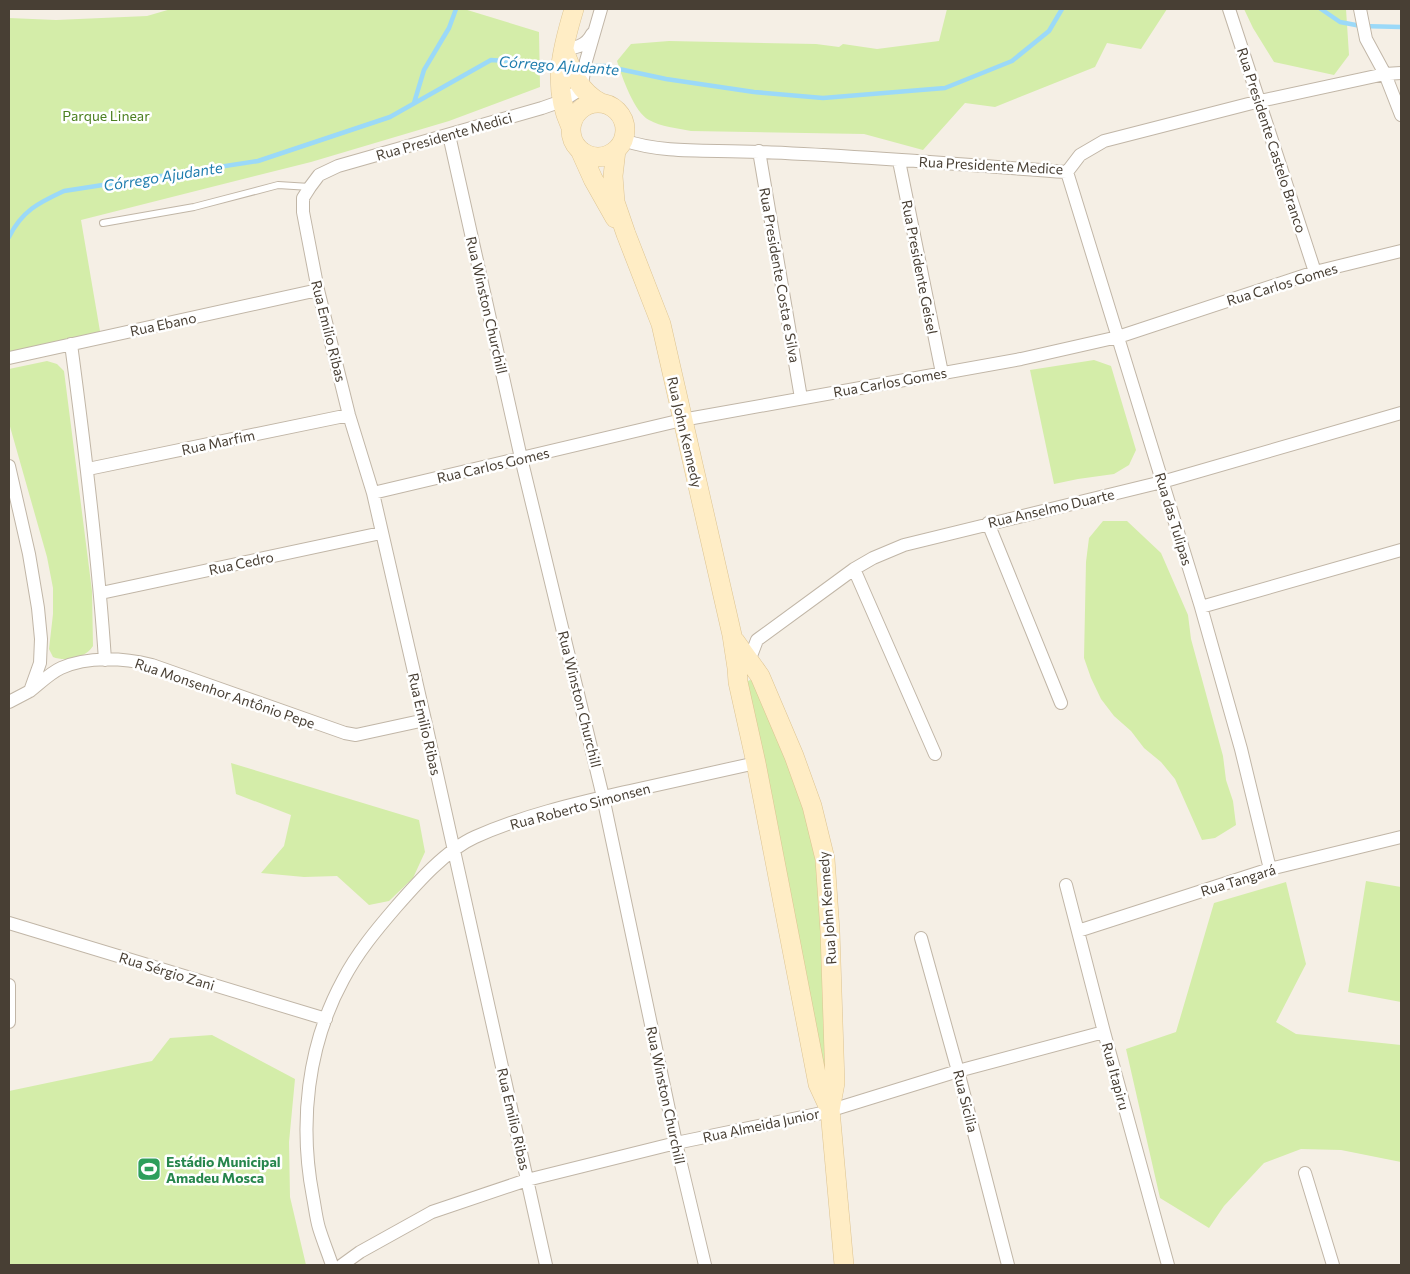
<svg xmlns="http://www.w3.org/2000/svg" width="1410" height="1274" font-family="Commissioner,sans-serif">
<rect width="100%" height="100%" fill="#f5efe5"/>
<path fill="#d4eda9" d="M171 9H464L539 32 540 87 449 121 311 162 81 220 101 337 9 358V18L56 20 147 16Z
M947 9H1167L1141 49 1107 43 1095 67 995 107 965 103 923 150 864 134 691 131C677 128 661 127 649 120 634 112 622 77 617 61L631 44 669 41 816 44 839 47 843 44 877 49 939 41Z
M1244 9H1346L1349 55 1334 75 1274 62 1253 28Z
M1094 360 1111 366 1136 450 1129 465 1114 474 1078 479 1054 484 1030 370Z
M47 361 57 364 64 371 92 591 93 646C86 658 65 662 53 657L49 649 53 614V588L47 557 9 423V369Z
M1103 521H1127L1161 553 1188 615 1191 639 1223 756 1226 780 1233 801 1236 825 1215 838 1202 840 1175 779 1161 762 1144 748 1131 731 1114 716 1101 699 1091 678 1084 658 1086 562 1089 538Z
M750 680 754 681 807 811 820 862 827 1082 746 682Z
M231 763 419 820 425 852 413 878 389 901 369 905 337 876 304 877 261 873 284 846 291 815 236 794Z
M1366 881 1401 887V1002L1348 992Z
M1286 882 1306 964 1276 1022 1296 1034 1401 1045V1162L1341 1150 1301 1149 1264 1163 1224 1206 1209 1228 1160 1198 1126 1049 1176 1032 1214 903Z
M212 1035 295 1079 289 1142 290 1197 306 1265H9V1091L152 1061 170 1038Z"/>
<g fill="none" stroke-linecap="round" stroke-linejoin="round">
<path stroke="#9bd9f8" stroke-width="4.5" d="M1321 9 1340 22 1361 26 1401 27
M587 66H605L666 79 754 92 823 98 945 88 1012 61 1049 31 1062 9
M414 103 424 70 449 28 456 9
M9 237C22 211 38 203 64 191L258 161 390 117 491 60 557 64"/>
<g stroke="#c1b6a7" stroke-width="8">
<path id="lane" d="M103 223 194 207 278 185 310 187"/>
</g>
<g stroke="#c1b6a7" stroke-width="14">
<path id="street" d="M1229 9 1315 272
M1360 9 1366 39 1385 74 1401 115
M563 49C576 48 586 46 592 34
M449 135 521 458 603 797 676 1143 705 1265
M623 140C666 155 714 149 759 152 862 156 965 165 1067 172L1080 155 1104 141 1260 101 1385 74 1401 73
M759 151 801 398
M899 161 942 373
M1067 172 1201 607 1241 749 1270 869
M71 344C85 449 98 554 105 660
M9 358 318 290
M9 466 29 554 38 608 41 639 40 663 30 691 9 702
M88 469 349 415
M373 493 682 420 1021 359 1118 337 1315 272 1401 251
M988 523 1061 703
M854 569 935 754
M101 593 381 533
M1201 607 1401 550
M745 663 749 661 757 640 854 569 873 558 904 545 1162 482 1401 413
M30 691C39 684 50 673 61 668 88 656 123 658 152 665L345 733 356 735 425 720
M1066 885 1104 1032 1168 1265
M9 923 326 1019
M1078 931 1270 869 1401 837
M921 938 958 1071 1008 1265
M9 985V1022
M1305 1173 1333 1265
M332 1265C328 1253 323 1241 319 1228 316 1218 315 1207 313 1197 299 1124 307 1046 343 980 357 953 377 929 396 907 417 883 446 850 475 837 524 815 578 803 630 791 672 782 714 772 756 763
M342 1265 360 1252 432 1212 527 1180 676 1143 822 1113 958 1071 1104 1032
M546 1265 425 720 373 493 349 415 318 290 303 212V198L310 187 319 175 338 166 542 108 562 101 581 89 586 61 601 9"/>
</g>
<g stroke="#ddc492" stroke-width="20">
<path id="secondary" d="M564 50C572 72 579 92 601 103
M571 130a27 27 0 1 1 54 0a27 27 0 1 1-54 0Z
M570 125C552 85 562 49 574 9
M580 150 593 179 615 218
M616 150 613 176 615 202 626 234 661 324 732 635 737 668 738 682 756 763 818 1084 830 1110
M735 641 760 676 794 756 812 806 825 859 830 931 835 1083 830 1110 844 1265"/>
</g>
<use href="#lane" stroke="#fff" stroke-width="6"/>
<use href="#street" stroke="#fff" stroke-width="12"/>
<use href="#secondary" stroke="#ffedc5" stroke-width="19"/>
</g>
<defs>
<g id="stadium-square" transform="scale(1.25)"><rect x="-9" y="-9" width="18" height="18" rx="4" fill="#2e9e5b" stroke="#fff"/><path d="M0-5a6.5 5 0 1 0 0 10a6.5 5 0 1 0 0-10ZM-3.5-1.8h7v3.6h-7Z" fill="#fff"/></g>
</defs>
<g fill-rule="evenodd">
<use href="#stadium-square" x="149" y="1169"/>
</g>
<g text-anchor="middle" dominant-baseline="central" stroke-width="5" stroke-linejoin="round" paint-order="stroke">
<g font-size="14" fill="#4c8021" stroke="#fff">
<text x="106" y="115">Parque Linear</text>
</g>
<g font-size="14" fill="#483f34" stroke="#fff">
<text transform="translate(444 136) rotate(-16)">Rua Presidente Medici</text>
<text transform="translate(1272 140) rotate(72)">Rua Presidente Castelo Branco</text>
<text transform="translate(991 165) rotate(3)">Rua Presidente Medice</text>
<text transform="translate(920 267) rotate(79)">Rua Presidente Geisel</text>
<text transform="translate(780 275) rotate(80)">Rua Presidente Costa e Silva</text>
<text transform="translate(1282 284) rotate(-17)">Rua Carlos Gomes</text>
<text transform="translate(487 305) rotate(77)">Rua Winston Churchill</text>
<text transform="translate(163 324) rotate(-12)">Rua Ebano</text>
<text transform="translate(329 331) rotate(76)">Rua Emilio Ribas</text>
<text transform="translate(890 382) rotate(-10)">Rua Carlos Gomes</text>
<text transform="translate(685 432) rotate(77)">Rua John Kennedy</text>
<text transform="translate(218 442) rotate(-12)">Rua Marfim</text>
<text transform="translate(493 465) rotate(-13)">Rua Carlos Gomes</text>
<text transform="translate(1051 508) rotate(-13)">Rua Anselmo Duarte</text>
<text transform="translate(1174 519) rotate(73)">Rua das Tulipas</text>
<text transform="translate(241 563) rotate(-12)">Rua Cedro</text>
<text transform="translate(225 693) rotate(19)">Rua Monsenhor Antônio Pepe</text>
<text transform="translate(580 699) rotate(76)">Rua Winston Churchill</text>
<text transform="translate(425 724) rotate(77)">Rua Emilio Ribas</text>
<text transform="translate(580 806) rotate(-15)">Rua Roberto Simonsen</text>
<text transform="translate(1238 880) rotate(-17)">Rua Tangará</text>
<text transform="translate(827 908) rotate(-94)">Rua John Kennedy</text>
<text transform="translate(167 971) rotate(17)">Rua Sérgio Zani</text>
<text transform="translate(1116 1076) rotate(75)">Rua Itapiru</text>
<text transform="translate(666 1095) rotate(78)">Rua Winston Churchill</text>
<text transform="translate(966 1101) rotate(76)">Rua Sicilia</text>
<text transform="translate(514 1119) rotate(77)">Rua Emilio Ribas</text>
<text transform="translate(761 1125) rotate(-12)">Rua Almeida Junior</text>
</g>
<g font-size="14" font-weight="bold" fill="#27864d" stroke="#fff" text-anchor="start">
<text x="166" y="1161">Estádio Municipal<tspan x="166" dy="16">Amadeu Mosca</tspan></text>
</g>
<g font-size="15" font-style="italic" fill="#1f7dae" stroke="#fff">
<text transform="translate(559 65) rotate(4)">Córrego Ajudante</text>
<text transform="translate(163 176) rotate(-9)">Córrego Ajudante</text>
</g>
</g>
<rect width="1410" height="1274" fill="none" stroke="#483f34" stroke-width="20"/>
</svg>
